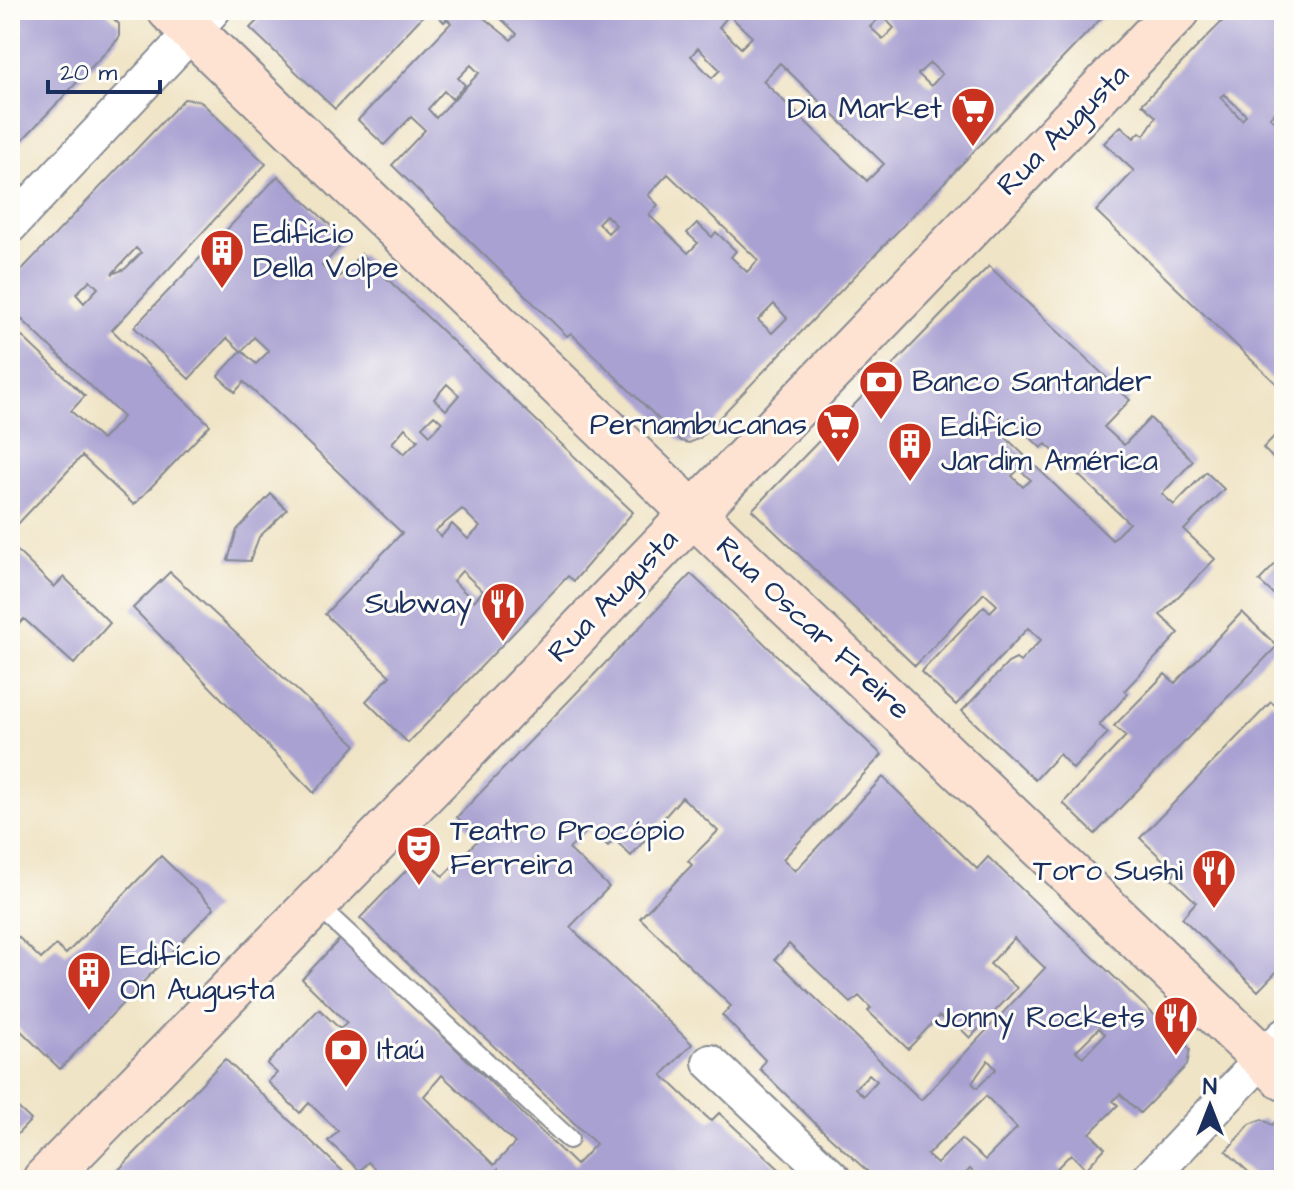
<svg xmlns="http://www.w3.org/2000/svg" width="1294" height="1190" font-family="'Architects Daughter',sans-serif">
<rect width="100%" height="100%" fill="#fdfcf7"/>
<filter id="ink" filterUnits="userSpaceOnUse"><feTurbulence type="fractalNoise" baseFrequency=".0125" numOctaves="2"/><feDisplacementMap in="SourceGraphic" scale="16" xChannelSelector="R" yChannelSelector="G"/><feConvolveMatrix kernelMatrix="1 2 1 2 8 2 1 2 1" color-interpolation-filters="sRGB"/></filter>
<filter id="wash" filterUnits="userSpaceOnUse"><feTurbulence type="fractalNoise" baseFrequency=".006" numOctaves="4" result="noise"/><feDisplacementMap in="SourceGraphic" scale="32" xChannelSelector="R" yChannelSelector="G"/><feGaussianBlur stdDeviation="1.8" result="paint"/><feColorMatrix in="noise" values="0 0 0 0 0 0 0 0 0 0 0 0 0 0 0 0 0 1.4 0 .05"/><feComposite in="paint" operator="in"/></filter>
<g filter="url(#wash)">
<rect width="100%" height="100%" fill="#f0e4c6"/>
<g id="blocks">
<path fill="#a9a1d2" fill-rule="evenodd" d="M10 10H104L119 24V38L10 153Z
M268 10H414L422 17 335 109 250 28Z
M432 10H474L511 40 517 34 492 10H1109L700 438 689 443 681 441 571 333 567 336 392 165 425 130 411 117 384 145 358 120 451 23 447 19 444 22ZM729 15 752 37 741 48 719 27ZM882 15 894 28 883 39 870 27ZM698 48 720 70 712 78 691 56ZM780 63 884 164 867 181 763 81ZM930 63 942 74 931 86 918 74ZM471 65 479 73 436 118 428 109 444 91 452 99 465 85 458 78ZM668 174 758 260 747 272 731 257 736 251 716 232 712 237 697 223 687 233 698 243 688 253 649 215 658 205 648 195ZM606 215 616 225 608 233 598 223ZM774 304 787 318 772 333 758 320Z
M1233 10H1284V102L1270 117 1284 130V391L1096 211 1134 171 1104 143 1121 126 1134 138 1140 132 1144 135 1156 117 1142 104ZM1224 94 1246 115 1242 120 1220 97Z
M184 99 200 101 266 164 112 330 210 425 134 505 82 456 14 528 10 524V325L85 396 71 411 102 440 123 417 10 308V282ZM136 248 141 253 125 269 112 274ZM90 280 98 288 84 303 76 294Z
M278 176 346 240 322 266 336 280 361 254 633 512 574 581 568 576 408 743 366 701 390 676 325 614 402 533 244 382 235 392 218 376 241 351 227 338 189 379 134 327ZM254 337 269 351 256 364 242 351ZM447 384 459 395 446 410 434 399ZM434 415 442 422 430 435 422 427ZM405 428 418 440 404 454 392 443ZM462 509 480 527 468 539 452 524 441 537 435 531ZM462 571 483 591 474 601 453 581Z
M989 266 1130 400 1104 427 1124 445 1150 418 1193 461 1162 494 1174 505 1206 472 1224 489 1184 530 1215 559 1160 615 1179 633 1125 690 1128 694 1099 725 1108 733 1073 769 1059 754 1035 780 962 711 1008 663 1016 659 1020 662 1041 640 1028 628 956 705 921 672 984 606 990 612 997 605 984 593 915 666 752 510ZM1010 418 1041 448 1046 444 1129 523 1112 540 998 430ZM1019 469 1031 480 1023 487 1012 476Z
M1284 426V470L1263 448Z
M271 494 287 510 259 537 250 561 228 560 237 530Z
M10 544 54 587 64 577 110 623 74 664 24 619 10 633Z
M1284 555V604L1259 581Z
M170 572 356 745 314 793 133 608Z
M691 574 882 755 783 859 795 871 883 777 977 869 988 857 1190 1049 1187 1065 1140 1113 1120 1094 1113 1101 1118 1105 1090 1133 1105 1148 1086 1169 1071 1154 1057 1168 1070 1180H982L970 1169 960 1180H877L819 1127 760 1069 765 1060 722 1015 731 1006 640 918 692 865 688 861 718 831 682 797 631 856 614 839 608 846 588 830 569 849 609 887 570 927 692 1044 662 1075 711 1121 719 1113 791 1180H510L498 1169 488 1180H387L368 1162 360 1171 328 1141 338 1131 309 1103 300 1113 268 1082 277 1073 267 1064 319 1009 340 1029 347 1023 302 979 341 938 576 1165 596 1144 360 918 421 855 443 876 479 839 457 817ZM1014 938 1045 968 921 1100 775 959 789 944 851 1003 859 996 871 1008 868 1011 908 1049 939 1016 949 1024 952 1020 970 1038 1017 988 990 964ZM1099 1028 1105 1034 1083 1057 1076 1051ZM988 1060 996 1069 977 1088 972 1083ZM869 1074 877 1081 863 1096 855 1088ZM442 1075 515 1143 494 1165 424 1096ZM986 1096 1017 1128 985 1160 961 1139 937 1164 927 1155Z
M1242 612 1277 646 1095 834 1063 803 1126 736 1114 726 1165 674 1175 683Z
M1271 702 1284 712V964L1258 991 1182 918 1196 902 1171 878 1176 872 1140 838Z
M161 856 214 908 60 1069 10 1020V929L41 959 56 945 66 954Z
M225 1059 249 1082 352 1180H109Z
M10 1100 31 1120 10 1142Z
M1262 1119 1272 1125 1275 1122 1284 1131V1180H1257L1226 1151 1250 1124Z"/>
</g>
</g>
<g filter="url(#ink)">
<use href="#blocks" fill-opacity="0" stroke="#868a92" stroke-width="2"/>
<g fill="none" stroke-linecap="round" stroke-linejoin="round">
<g stroke="#868a92" stroke-width="22">
<path id="lane" d="M316 904 569 1139"/>
</g>
<g stroke="#868a92" stroke-width="38">
<path id="street" d="M10 226 213 10
M710 1062 835 1180
M1148 1180 1284 1036"/>
</g>
<g stroke="#868a92" stroke-width="48">
<path id="secondary" d="M170 10C539 368 912 723 1284 1078
M45 1180 451 765 1178 10"/>
</g>
<use href="#lane" stroke="#fff" stroke-width="18"/>
<use href="#street" stroke="#fff" stroke-width="34"/>
<use href="#secondary" stroke="#fee3d2" stroke-width="44"/>
</g>
</g>
<defs>
<g id="supermarket-pin" transform="scale(2.3)"><path d="M0 17L-7.5 6A9.5 9.5 0 1 1 7.5 6Z" fill="#c8321e" stroke="#fdfcf7"/><path d="M-6-5.5h2.5l.6 2H6L4.5 2H-2.5L-4.4-4H-6ZM-1.5 3.2a1.3 1.3 0 1 0 .1 0ZM3 3.2a1.3 1.3 0 1 0 .1 0Z" fill="#fff"/></g>
<g id="building-pin" transform="scale(2.3)"><path d="M0 17L-7.5 6A9.5 9.5 0 1 1 7.5 6Z" fill="#c8321e" stroke="#fdfcf7"/><path d="M-4-6H4V6H1V3H-1V6H-4ZM-2.5-4.3h1.7v1.8h-1.7ZM.8-4.3h1.7v1.8H.8ZM-2.5-1h1.7V.8h-1.7ZM.8-1h1.7V.8H.8Z" fill="#fff"/></g>
<g id="bank-pin" transform="scale(2.3)"><path d="M0 17L-7.5 6A9.5 9.5 0 1 1 7.5 6Z" fill="#c8321e" stroke="#fdfcf7"/><path d="M-6-4H6V4H-6ZM0-2.3a2.3 2.3 0 1 0 0 4.6a2.3 2.3 0 1 0 0-4.6Z" fill="#fff"/></g>
<g id="restaurant-pin" transform="scale(2.3)"><path d="M0 17L-7.5 6A9.5 9.5 0 1 1 7.5 6Z" fill="#c8321e" stroke="#fdfcf7"/><path d="M-5-6h1v4h1v-4h1v4h1v-4h1v5L-1.5 .5V6h-2V.5L-5-1ZM5-6V6H3V1.5H1.5Q1.5-4 5-6Z" fill="#fff"/></g>
<g id="theatre-pin" transform="scale(2.3)"><path d="M0 17L-7.5 6A9.5 9.5 0 1 1 7.5 6Z" fill="#c8321e" stroke="#fdfcf7"/><path d="M-5-5.5Q0-4 5-5.5V0Q5 5 0 6Q-5 5-5 0ZM-3.3-2.5H-1v1.5H-3.3ZM1-2.5H3.3v1.5H1ZM-2.8 1Q0 5.5 2.8 1Z" fill="#fff"/></g>
</defs>
<g fill-rule="evenodd">
<use href="#supermarket-pin" x="973" y="109"/>
<use href="#building-pin" x="222" y="251"/>
<use href="#bank-pin" x="881" y="382"/>
<use href="#supermarket-pin" x="838" y="425"/>
<use href="#building-pin" x="910" y="444"/>
<use href="#restaurant-pin" x="503" y="604"/>
<use href="#theatre-pin" x="419" y="848"/>
<use href="#restaurant-pin" x="1214" y="871"/>
<use href="#building-pin" x="89" y="973"/>
<use href="#restaurant-pin" x="1176" y="1018"/>
<use href="#bank-pin" x="346" y="1050"/>
</g>
<g text-anchor="middle" dominant-baseline="central" stroke-width="6" stroke-linejoin="round" paint-order="stroke">
<g font-size="30" fill="#1b2f5e" stroke="#fdfcf7" text-anchor="start">
<text x="942" y="109" text-anchor="end">Dia Market</text>
<text x="253" y="234">Edifício<tspan x="253" dy="34">Della Volpe</tspan></text>
<text x="912" y="382">Banco Santander</text>
<text x="807" y="425" text-anchor="end">Pernambucanas</text>
<text x="941" y="427">Edifício<tspan x="941" dy="34">Jardim América</tspan></text>
<text x="472" y="604" text-anchor="end">Subway</text>
<text x="450" y="831">Teatro Procópio<tspan x="450" dy="34">Ferreira</tspan></text>
<text x="1183" y="871" text-anchor="end">Toro Sushi</text>
<text x="120" y="956">Edifício<tspan x="120" dy="34">On Augusta</tspan></text>
<text x="1145" y="1018" text-anchor="end">Jonny Rockets</text>
<text x="377" y="1050">Itaú</text>
</g>
<g font-size="30" fill="#1b2f5e" stroke="#fdfcf7">
<text transform="translate(1063 130) rotate(-45)">Rua Augusta</text>
<text transform="translate(613 596) rotate(-46)">Rua Augusta</text>
<text transform="translate(813 628) rotate(43)">Rua Oscar Freire</text>
</g>
</g>
<rect width="1294" height="1190" fill="none" stroke="#fdfcf7" stroke-width="40"/>
<g transform="translate(1210 1106)" stroke="#fdfcf7" stroke-width="6" paint-order="stroke">
<path d="M0-6L14 30L0 20L-14 30Z" fill="#1b2f5e"/>
<text y="-12" font-size="22" font-weight="bold" text-anchor="middle" fill="#1b2f5e">N</text>
</g>
<path d="M48 80v12h112v-12" fill="none" stroke="#1b2f5e" stroke-width="4"/>
<text x="60" y="80" font-size="24" fill="#1b2f5e" stroke="#fdfcf7" stroke-width="6" paint-order="stroke">20 m</text>
</svg>
